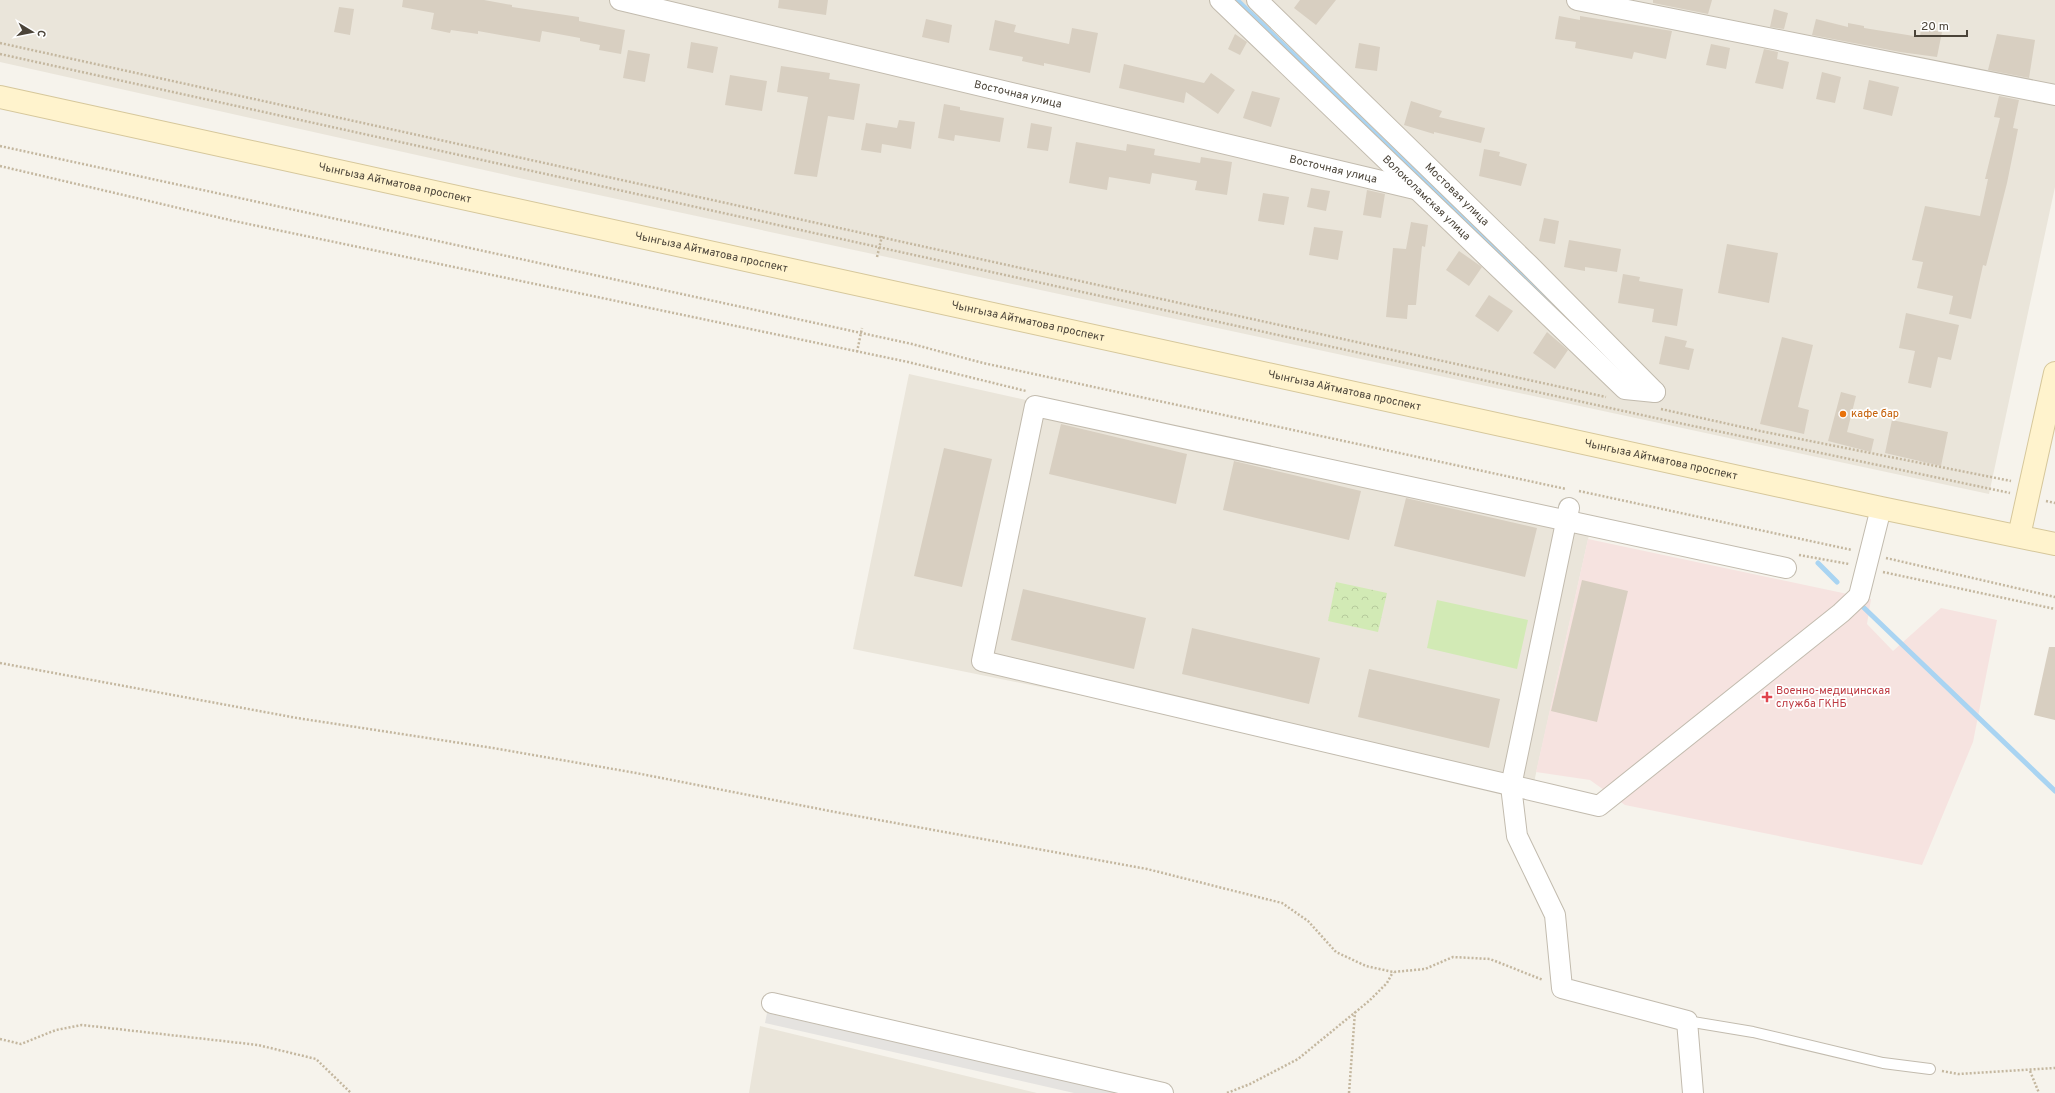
<svg xmlns="http://www.w3.org/2000/svg" width="2055" height="1093" font-family="Overpass,sans-serif">
<defs>
<pattern id="forest-crowns" width="20" height="18" patternUnits="userSpaceOnUse"><rect width="20" height="18" fill="#d2eab5"/><path d="M2 6a3 3 0 1 1 6 0M12 15a3 3 0 1 1 6 0" fill="none" stroke="#b6ca9c"/></pattern>
</defs>
<rect width="100%" height="100%" fill="#f6f3ec"/>
<path fill="#eae5da" d="M0 0H2055V187L1989 494 524 179 0 62Z
M909 374 1591 526 1533 787 853 649Z
M760 1026 1037 1093H749Z"/>
<path fill="#f6e3e0" d="M1588 539 1871 599 1867 624 1893 651 1941 608 1997 620 1973 742 1922 865 1625 805 1590 780 1536 772Z"/>
<path fill="#d2eab5" d="M1437 600 1528 620 1517 669 1427 648Z"/>
<path fill="url(#forest-crowns)" d="M1336 582 1387 593 1378 632 1328 621Z"/>
<path fill="#e5e3e0" d="M767 1013 1121 1093H1074L765 1023Z"/>
<g fill="none" stroke-linecap="round" stroke-linejoin="round">
<path stroke="#a9d4f2" stroke-width="5" d="M1237 0 1600 351
M1818 563 1837 582
M1860 604 2055 791"/>
</g>
<path fill="#d8cfc1" d="M403 0H484L512 5V7L579 17V21L625 30 621 54 599 50 600 45 580 41V38L542 31 540 42 478 31V34L451 30 450 33 431 29 434 13 402 7Z
M779 0H828L826 15 778 8Z
M1300 0H1336L1316 25 1294 8Z
M1653 0H1712L1708 14 1653 3Z
M339 7 354 9 350 35 334 32Z
M1774 9 1788 13 1784 29 1770 27Z
M1559 16 1580 20V16L1672 31 1666 59 1634 52 1632 59 1575 48 1576 42 1555 39Z
M926 19 952 25 949 43 922 37Z
M1816 19 1848 27V23L1864 26V28L1920 37 1921 28 1942 32 1937 57 1900 52 1812 35Z
M995 20 1016 25 1014 32 1069 44 1072 28 1098 33 1090 73 1044 63V66L1022 61 1023 57 989 50Z
M1235 34 1247 42 1240 55 1228 49Z
M1997 34 2035 40 2029 78 1988 70Z
M691 42 718 47 713 73 687 68Z
M1359 43 1380 47 1377 71 1355 68Z
M1711 44 1730 48 1726 69 1706 65Z
M1764 49 1778 52 1777 59 1789 62 1783 89 1755 83Z
M628 50 650 54 645 82 623 78Z
M1124 64 1204 83 1211 73 1235 90 1218 114 1186 92 1184 103 1119 88Z
M781 66 830 73 829 79 860 84 854 120 828 116 817 177 794 174 808 97 777 92Z
M1822 72 1841 77 1835 103 1816 99Z
M730 75 767 81 762 111 725 105Z
M1869 80 1899 87 1892 116 1863 109Z
M1252 91 1280 98 1271 127 1243 118Z
M1999 96 2019 100 2013 128 2018 129 2007 183 1986 266 1983 265 1971 319 1949 314 1953 296 1917 288 1923 262 1912 260 1925 206 1980 216 1988 179H1985L2000 118 1994 117Z
M1411 101 1442 111 1439 117 1485 128 1481 143 1434 132V134L1404 125Z
M944 104 960 107V110L1004 118 1000 142 955 135 954 141 938 138Z
M899 120 915 122 911 149 882 144 881 153 861 150 866 123 897 128Z
M1031 123 1052 127 1048 151 1027 148Z
M1076 142 1126 151 1127 144 1155 149 1154 155 1200 163 1201 157 1232 162 1227 195 1195 190 1197 181 1152 173 1150 184 1109 177 1107 190 1069 183Z
M1484 149 1500 152 1499 156 1527 164 1521 186 1479 176Z
M1311 188 1330 191 1326 211 1307 207Z
M1367 190 1385 194 1381 218 1363 215Z
M1263 193 1289 197 1284 225 1258 221Z
M1544 218 1559 221 1555 244 1539 241Z
M1411 222 1428 225 1425 247 1422 246 1416 305H1408L1407 319 1386 317 1393 248 1406 249Z
M1314 227 1343 231 1338 260 1309 255Z
M1569 240 1621 249 1617 272 1585 267V271L1564 267Z
M1727 244 1778 253 1769 303 1718 293Z
M1459 251 1482 267 1469 286 1446 270Z
M1623 274 1640 277 1639 281 1683 289 1677 326 1652 322 1654 309 1618 303Z
M1489 295 1513 311 1498 332 1475 316Z
M1906 313 1959 325 1951 360 1938 357 1931 388 1908 383 1915 351 1899 348Z
M1547 332 1568 350 1555 369 1533 353Z
M1665 336 1687 341 1685 347 1694 349 1689 370 1659 364Z
M1782 337 1813 345 1798 407 1809 410 1804 434 1760 424Z
M1841 392 1856 396 1847 432 1874 439 1871 452 1828 441Z
M1892 420 1948 432 1941 466 1885 453Z
M1061 424 1187 454 1176 504 1049 474Z
M944 448 992 459 962 587 914 576Z
M1234 461 1361 491 1349 540 1223 510Z
M1406 498 1537 528 1525 577 1394 546Z
M1582 580 1628 591 1597 722 1551 711Z
M1023 589 1146 618 1134 669 1011 640Z
M1192 628 1320 658 1309 704 1182 674Z
M2049 647H2055V720L2034 715Z
M1369 669 1500 699 1489 748 1358 717Z"/>
<g fill="none" stroke-linecap="round" stroke-linejoin="round">
<g stroke="#c2bbae" stroke-width="12">
<path id="lane" d="M1687 1021 1753 1032 1883 1063 1930 1069"/>
</g>
<g stroke="#c2bbae" stroke-width="22">
<g id="street">
<path id="s1" d="M620 0 1415 189"/>
<path id="s2" d="M1220 0 1625 389 1655 392"/>
<path id="s3" d="M1257 0 1529 265 1655 392"/>
<path d="M1577 0 2055 95"/>
<path d="M1569 508 1511 786 1517 836 1555 915 1562 988 1687 1021 1693 1093"/>
<path d="M1786 568 1035 406 982 661 1599 806 1841 613 1859 596 1881 508"/>
<path d="M772 1003 1163 1093"/>
</g>
</g>
<g stroke="#d6c79b" stroke-width="24">
<g id="secondary">
<path id="s4" d="M0 97 1881 508 2055 544"/>
<path d="M2019 536 2055 373"/>
</g>
</g>
<path stroke="#c4b79f" stroke-width="2.5" stroke-dasharray="2 2" stroke-linecap="butt" d="M0 43 1606 397
M0 54 1660 419 2010 493
M0 146 912 344 983 363 1566 489
M0 166 234 221 908 362 1026 391
M877 257 882 236
M857 352 862 328
M1661 409 1760 431 2011 481
M1579 491 1852 550
M2046 501 2055 503
M1799 555 1849 564
M1886 558 2055 597
M1883 572 2055 609
M0 663 297 718 493 748 636 773 835 812 1147 869 1282 903 1308 921 1336 952 1366 966 1393 972 1425 969 1453 957 1490 959 1543 980
M0 1039 21 1044 56 1030 82 1025 258 1045 316 1059 351 1093
M1942 1071 1958 1074 2055 1068
M2030 1071 2039 1093
M1227 1093 1250 1084 1298 1059 1369 1001 1387 983 1393 972
M1349 1093 1355 1012"/>
<use href="#lane" stroke="#fff" stroke-width="10"/>
<use href="#street" stroke="#fff" stroke-width="20"/>
<use href="#secondary" stroke="#fff3cd" stroke-width="22"/>
</g>
<circle fill="#e8710a" stroke="#fff" stroke-width="1.5" cx="1843" cy="414" r="4"/>
<path fill="#e0444e" stroke="#fff" stroke-width="1.5" d="M1765 691h4v4h4v4h-4v4h-4v-4h-4v-4h4z"/>
<g text-anchor="middle" dominant-baseline="central" stroke-width="3.5" stroke-linejoin="round" paint-order="stroke">
<g font-size="11" fill="#4b4439" stroke="#fff">
<text stroke="none"><textPath href="#s1" startOffset="409">Восточная улица</textPath></text>
<text stroke="none"><textPath href="#s1" startOffset="733">Восточная улица</textPath></text>
<text stroke="none"><textPath href="#s4" startOffset="404">Чынгыза Айтматова проспект</textPath></text>
<text stroke="none"><textPath href="#s3" startOffset="279">Мостовая улица</textPath></text>
<text stroke="none"><textPath href="#s2" startOffset="286">Волоколамская улица</textPath></text>
<text stroke="none"><textPath href="#s4" startOffset="728">Чынгыза Айтматова проспект</textPath></text>
<text stroke="none"><textPath href="#s4" startOffset="1052">Чынгыза Айтматова проспект</textPath></text>
<text stroke="none"><textPath href="#s4" startOffset="1376">Чынгыза Айтматова проспект</textPath></text>
<text stroke="none"><textPath href="#s4" startOffset="1700">Чынгыза Айтматова проспект</textPath></text>
</g>
<g font-size="11" fill="#c56008" stroke="#fff" text-anchor="start">
<text x="1851" y="414">кафе бар</text>
</g>
<g font-size="11" fill="#be3a42" stroke="#fff" text-anchor="start">
<text x="1776" y="691">Военно-медицинская<tspan x="1776" dy="13">служба ГКНБ</tspan></text>
</g>
</g>
<g transform="translate(32 32) rotate(100)" stroke="#ffffff" stroke-width="3" paint-order="stroke">
<path d="M0-3L7 15L0 10L-7 15Z" fill="#4b4439"/>
<text y="-6" font-size="11" font-weight="bold" text-anchor="middle" fill="#4b4439">С</text>
</g>
<path d="M1915 30v6h52v-6" fill="none" stroke="#4b4439" stroke-width="2"/>
<text x="1921" y="30" font-size="12" fill="#4b4439" stroke="#ffffff" stroke-width="3" paint-order="stroke">20 m</text>
</svg>
